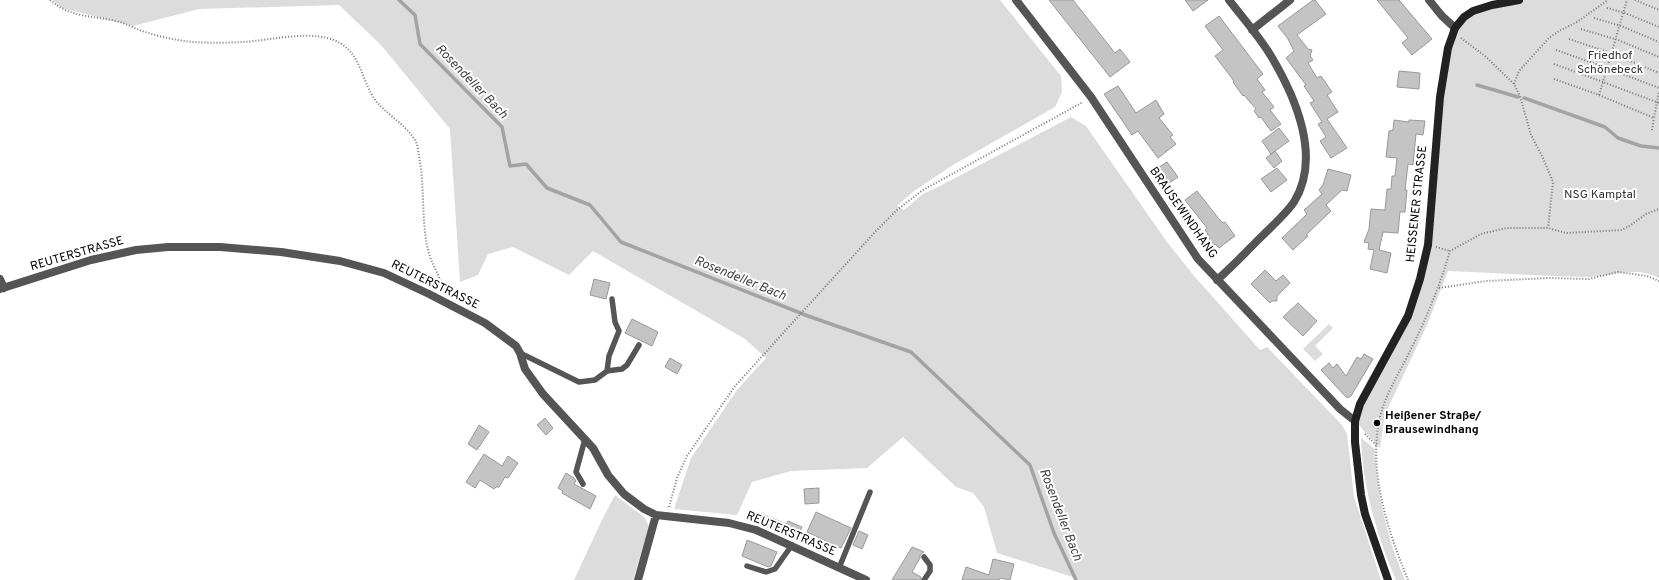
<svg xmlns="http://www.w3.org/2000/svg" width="1659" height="580" font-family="Overpass,sans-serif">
<rect width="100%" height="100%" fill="#fff"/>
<path fill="#dcdcdc" d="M52 0H1000L1061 76 1062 92 1055 107 953 165 914 191 897 206 904 210 923 194 938 187 1071 117 1086 126 1167 242 1195 277 1260 350 1267 347 1342 425 1347 434 1354 497 1381 580H1077L1076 578 997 553 984 507 973 493 956 487 903 437 867 468 791 471 752 482 737 515 674 509 691 458 737 390 766 358 745 339 593 251 569 275 513 247 488 254 478 275 460 282 450 129 381 45 339 5 199 9 133 26 62 8Z
M1523 0H1659V278C1636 265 1611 277 1587 277 1541 276 1494 273 1448 271L1427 325 1387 410 1384 420 1380 448 1363 430 1356 420 1422 279 1438 128 1454 34 1473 12Z
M1329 324 1333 328 1315 346 1323 354 1315 361 1303 349Z
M1361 438 1375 449C1377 495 1387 538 1405 580H1396C1376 535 1363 487 1361 438Z
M615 495 644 517 649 526 633 580H574L601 522Z"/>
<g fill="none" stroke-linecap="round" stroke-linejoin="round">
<path stroke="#a3a3a3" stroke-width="3.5" d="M399 0 415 15 420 44 502 127 510 166 526 164 547 188 590 205 621 242 808 316 911 352 1030 465 1054 533 1076 580
M1477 85 1518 97
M1524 98 1605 127 1618 138 1641 146 1659 148"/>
</g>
<path fill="#c4c4c4" stroke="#999" d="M1049 0H1073L1115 53 1120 49 1130 62 1110 77Z
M1185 0H1208L1193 11Z
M1313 0H1315L1326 14 1297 35 1308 49 1312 50 1310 56 1313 60 1308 63 1317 78 1321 76 1332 92 1327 95 1338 112 1327 119 1347 148 1331 158 1320 141 1326 137 1318 124 1322 122 1310 103 1314 101 1304 86 1306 85 1286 58 1294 51 1288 39 1278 26Z
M1377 0H1399L1432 39 1412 55 1402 43 1408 38Z
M1219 16 1263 74 1257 79 1265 90 1262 92 1274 107 1270 110 1281 124 1271 131 1261 117 1259 118 1254 111 1256 109 1244 95 1243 96 1233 82 1234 81 1215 56 1223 50 1205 26Z
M1399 71 1420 73 1419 89 1397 87Z
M1118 86 1136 113 1156 100 1164 114 1159 118 1173 135 1170 137 1176 144 1158 158 1138 131 1132 135 1104 94Z
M1394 120 1409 122V120L1425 121 1423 135 1416 134 1413 165 1408 164 1405 190H1407L1405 212H1400L1398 233 1383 232 1379 250 1391 253 1387 273 1370 269 1374 250 1368 249 1369 243 1364 242 1369 229 1371 209 1385 210 1387 189H1391L1392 176H1395L1397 158 1386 157 1389 131 1393 130Z
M1279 128 1289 141 1271 154 1262 141Z
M1275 151 1282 161 1274 168 1266 158Z
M1167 162 1178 177 1165 186 1157 175 1159 174 1156 169Z
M1277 168 1287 180 1271 192 1261 179Z
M1328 169 1351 175 1347 191 1342 190 1326 205 1331 211 1306 235 1308 236 1293 250 1282 238 1307 214 1304 210 1322 194 1319 190 1323 185Z
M1197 191 1219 219 1223 223 1225 222 1235 236 1219 248 1215 244 1214 245 1207 236 1208 234 1205 230 1207 228 1185 200Z
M1265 270 1276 281 1283 275 1290 283 1277 296V301H1272L1270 303 1251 284Z
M594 279 610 283 606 299 590 295Z
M1298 303 1317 321 1303 336 1283 317Z
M632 319 658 332 652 346 625 333Z
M1364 354 1373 359 1351 396 1347 398 1321 370 1329 363 1333 368 1337 364 1346 376 1357 357 1361 359Z
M670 358 682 365 677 374 665 367Z
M545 418 553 428 546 435 537 425Z
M479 425 489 432 477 450 468 444Z
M484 454 502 466 508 456 518 463 508 478 505 477 499 487H496L494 489 480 480 475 488 466 482Z
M566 473 574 478 576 481 574 484 596 496 590 509 562 493 563 491 558 488Z
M819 488V503L805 504 804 489Z
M816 512 851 528 841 548 807 532Z
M762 514 786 524 788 521 802 527 797 539 758 523Z
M859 531 868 535 862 549 853 545Z
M747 540 777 552 771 566 768 567 742 556Z
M912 547 924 552 920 555V558L912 572 921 577 920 580H892Z
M993 559 1014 564 1010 580 1000 578 999 580H962L966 567 989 575Z"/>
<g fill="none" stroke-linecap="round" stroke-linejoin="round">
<path stroke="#777" stroke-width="2" stroke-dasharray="1 2" stroke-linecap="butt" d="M50 0C72 19 94 15 120 22 126 24 132 27 137 29 155 36 174 40 193 42 209 43 226 43 242 42 269 41 315 28 340 43 362 56 362 83 376 101 387 115 407 125 416 142 418 146 418 152 419 156 425 187 421 219 428 250 431 264 441 277 444 292
M1635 0 1659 10
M1607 8 1625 13 1659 27
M1594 18 1621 26 1659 42
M1581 29 1618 40 1659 57
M1461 38 1485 56 1514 84 1520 96 1531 135 1543 158 1553 182 1548 228
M1569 39 1614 54 1659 73
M1556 50 1610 69 1659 88
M1554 64 1603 82 1627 0
M1554 79 1599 95 1654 118 1659 91
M1514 84 1519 71 1549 38 1559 31 1577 22 1608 0
M1599 95 1603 82 1659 103
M1652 130 1654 118
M1436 247 1450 251
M1439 288 1486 281 1549 278 1589 279 1618 272 1647 276 1659 281
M1365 434 1377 446
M669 507 677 478 687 456 735 386 875 232 898 209 923 190 1083 102
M1408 580C1388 531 1369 475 1379 421 1384 396 1400 372 1411 349 1427 317 1440 285 1450 251L1481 234 1506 228H1548L1566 233 1622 230 1631 225 1646 214 1659 209"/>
<path stroke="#555" stroke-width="5.5" d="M520 353 579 382 595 380 607 371 622 369 627 365 639 345
M607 371 609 356 619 331 615 322 612 299
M583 484 576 472 585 439
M924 557 930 565V571L924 580
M747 566 766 572 775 569 792 545
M839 568 870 492"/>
<path stroke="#555" stroke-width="8" d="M1016 0 1091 97 1198 259 1340 409 1355 421
M1429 0 1442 16 1455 28
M1252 30 1290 0
M0 279 4 288
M1217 280C1233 266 1247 251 1261 237 1272 226 1285 215 1294 202 1322 157 1295 96 1271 56 1259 36 1243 18 1229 0
M0 289 91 260 136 250 168 247H220L281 252 340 261 384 273 429 294 485 323 516 346 520 353 525 369 543 394 593 448 608 475 624 494 644 509 656 515 729 523 756 530 866 580
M638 580 656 515"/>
<path stroke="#222" stroke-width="8" d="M1388 580 1365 514 1361 495 1355 442V421L1360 404 1408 316 1420 279 1428 245 1440 97 1448 48 1453 34 1455 28 1464 17 1473 11 1492 5 1519 0"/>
</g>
<circle fill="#000" stroke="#fff" stroke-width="1.5" cx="1377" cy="423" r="4"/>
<g text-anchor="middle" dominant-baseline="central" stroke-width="4" stroke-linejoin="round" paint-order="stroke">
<g font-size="12" fill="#333" stroke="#fff">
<text x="1610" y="56">Friedhof<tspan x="1610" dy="14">Schönebeck</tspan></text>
<text x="1600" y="195">NSG Kamptal</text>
</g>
<g font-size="12" fill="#000" stroke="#fff">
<text transform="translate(1417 204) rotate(-84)">HEISSENER STRASSE</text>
<text transform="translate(1183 213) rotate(55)">BRAUSEWINDHANG</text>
<text transform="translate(77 254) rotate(-16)">REUTERSTRASSE</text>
<text transform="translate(435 285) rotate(26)">REUTERSTRASSE</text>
<text transform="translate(791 534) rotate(23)">REUTERSTRASSE</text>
</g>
<g font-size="12" font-weight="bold" fill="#000" stroke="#fff" text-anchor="start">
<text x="1385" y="416">Heißener Straße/<tspan x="1385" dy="14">Brausewindhang</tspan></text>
</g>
<g font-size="13" font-style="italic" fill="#444" stroke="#fff">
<text transform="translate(471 82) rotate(46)">Rosendeller Bach</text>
<text transform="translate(740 279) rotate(22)">Rosendeller Bach</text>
<text transform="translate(1060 515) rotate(69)">Rosendeller Bach</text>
</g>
</g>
</svg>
